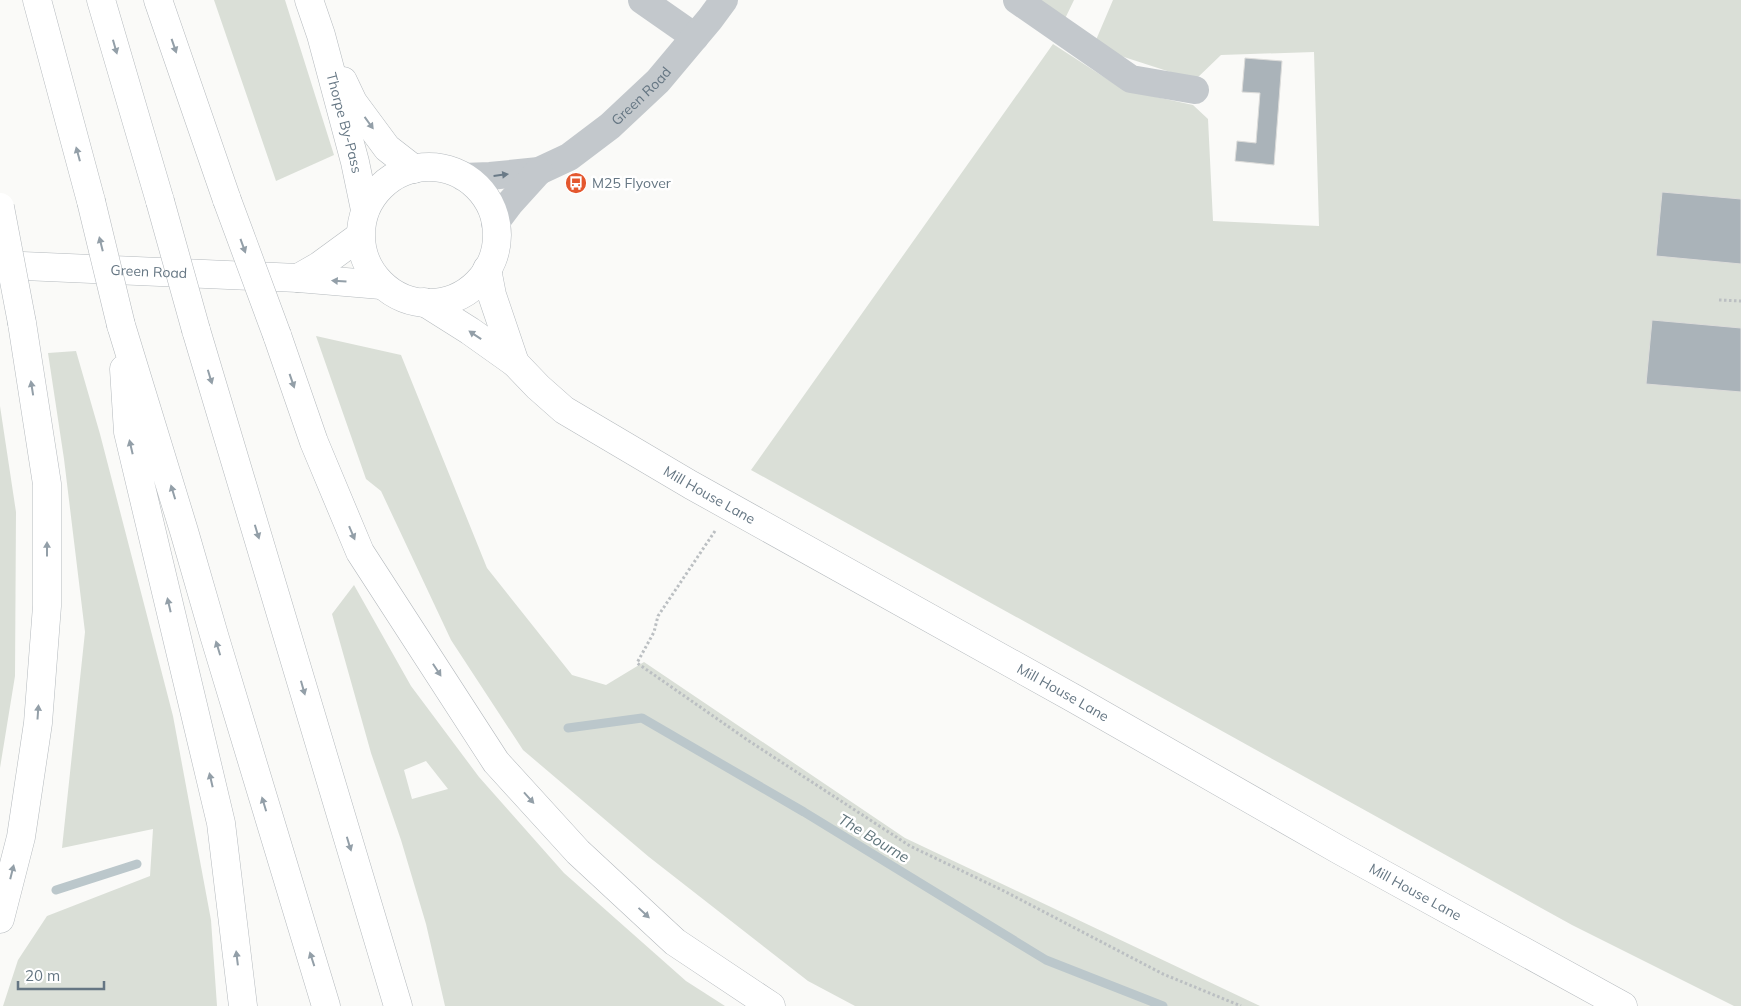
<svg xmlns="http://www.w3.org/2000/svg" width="1741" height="1006" font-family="Mulish,sans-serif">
<rect width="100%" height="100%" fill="#fafaf8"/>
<path fill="#dadfd7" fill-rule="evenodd" d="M214 0H285L334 155 276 181Z
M1026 0H1074L1061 27Z
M1113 0H1741V1006H1734L1572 925 751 470 1053 44 1124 90 1193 105 1208 119 1213 221 1319 226 1314 52 1221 55 1195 80 1093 47Z
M316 336 401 355 487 568 572 675 606 685 644 662 905 838 1260 1006H855L808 981 649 857 523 750 451 640 381 491 366 479Z
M76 351 100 434 173 716 211 920 217 1006H3L18 960 47 916 150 876 153 829 62 848 85 632 64 459 48 353Z
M0 406 16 512 15 676 0 768Z
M354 585 411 686 479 777 564 873 686 981 725 1006H445L426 924 401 840 371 753 332 614ZM426 761 448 789 412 799 404 770Z"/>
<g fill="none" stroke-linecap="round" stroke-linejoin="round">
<path stroke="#bbc7cb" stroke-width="9" d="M568 728 642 718 804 812 1046 960 1163 1006
M56 890 137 864"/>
</g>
<path fill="#aab3b9" stroke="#dcdcda" d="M1245 58 1282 61 1274 165 1235 161 1237 141 1256 143 1260 93 1242 92Z
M1662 192 1741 199V264L1656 256Z
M1652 320 1741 328V392L1646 384Z"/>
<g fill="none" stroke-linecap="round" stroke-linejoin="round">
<g stroke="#b5babe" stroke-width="29">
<g id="major">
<path id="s2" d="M309 0 321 35 355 162 365 210"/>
<path d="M343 81 353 102 387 148 414 169"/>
<circle cx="429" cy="235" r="68"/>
<path id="s3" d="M0 265 298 278 381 285"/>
<path d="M487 269 492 295 515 363"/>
<path d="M298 278 319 266 360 236"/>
<path id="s4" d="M424 302 470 331 515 363 538 387 564 410 691 485 1075 699 1341 851 1623 1006"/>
</g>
</g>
<g stroke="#b4b9bd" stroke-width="29">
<path id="highway" d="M37 0 91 201
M101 0 160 201
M158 0 227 200
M121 325 184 531 214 635 326 1006
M196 330 398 1006
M277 335 314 442 360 552 496 762 578 852 675 942 771 1006
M124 369 128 432 221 823 243 1006
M0 919 21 837 38 723 47 606V484L22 323"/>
</g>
<path stroke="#bbbfc2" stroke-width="3" stroke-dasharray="2.5 2.5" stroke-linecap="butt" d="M1719 300 1741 301
M715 531 658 616 654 632 637 663 749 741 910 846 1004 891 1163 974 1241 1006"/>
<g stroke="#c3c8cc" stroke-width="28">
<path d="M642 0 695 37"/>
<path d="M1017 0 1131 79 1195 90"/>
<path id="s1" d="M463 177 490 176 539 171 569 157 610 126 658 81 710 19 724 0"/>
<path d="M495 223 510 203 539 171"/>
</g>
<use href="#major" stroke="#fff" stroke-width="28"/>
<use href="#highway" stroke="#fff" stroke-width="28"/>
<g stroke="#b4b9bd" stroke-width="29" stroke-linecap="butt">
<path id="highway-bridge" d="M227 200 277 335
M91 201 121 325
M160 201 196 330
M0 207 22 323"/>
</g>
<use href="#highway-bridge" stroke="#fff" stroke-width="28"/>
</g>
<defs><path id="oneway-solid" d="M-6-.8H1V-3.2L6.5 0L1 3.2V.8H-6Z" transform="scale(1.25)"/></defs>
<g fill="#939fa8">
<use href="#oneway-solid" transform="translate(174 46) rotate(71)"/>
<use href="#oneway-solid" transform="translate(115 47) rotate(74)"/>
<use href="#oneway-solid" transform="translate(369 123) rotate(54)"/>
<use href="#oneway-solid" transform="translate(78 154) rotate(-105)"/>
<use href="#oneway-solid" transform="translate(101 244) rotate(-104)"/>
<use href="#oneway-solid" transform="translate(243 246) rotate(70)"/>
<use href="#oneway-solid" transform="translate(339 281) rotate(-176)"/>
<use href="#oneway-solid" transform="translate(475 335) rotate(-146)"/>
<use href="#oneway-solid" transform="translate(210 377) rotate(73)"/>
<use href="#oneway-solid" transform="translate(292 381) rotate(71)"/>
<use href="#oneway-solid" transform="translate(32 388) rotate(-99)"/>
<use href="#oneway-solid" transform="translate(131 447) rotate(-103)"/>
<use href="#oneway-solid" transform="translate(173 492) rotate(-107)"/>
<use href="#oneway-solid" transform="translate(257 532) rotate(73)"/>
<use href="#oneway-solid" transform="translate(352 533) rotate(67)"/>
<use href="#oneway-solid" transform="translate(47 549) rotate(-90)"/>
<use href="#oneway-solid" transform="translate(169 605) rotate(-103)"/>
<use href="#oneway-solid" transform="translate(218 648) rotate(-107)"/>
<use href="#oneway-solid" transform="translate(437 670) rotate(57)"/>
<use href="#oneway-solid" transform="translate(303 688) rotate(74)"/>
<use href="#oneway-solid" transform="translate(38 712) rotate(-86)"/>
<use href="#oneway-solid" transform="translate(211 780) rotate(-103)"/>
<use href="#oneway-solid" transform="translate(529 798) rotate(48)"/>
<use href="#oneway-solid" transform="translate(264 804) rotate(-107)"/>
<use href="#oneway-solid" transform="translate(349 844) rotate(73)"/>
<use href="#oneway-solid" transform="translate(12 872) rotate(-76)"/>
<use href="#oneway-solid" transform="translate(644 913) rotate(43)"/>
<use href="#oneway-solid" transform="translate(237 958) rotate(-97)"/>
<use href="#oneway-solid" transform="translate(312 959) rotate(-108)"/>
</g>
<use fill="#6a7a87" href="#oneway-solid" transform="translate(501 175) rotate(-7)"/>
<defs>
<g id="bus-disc" transform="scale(1.125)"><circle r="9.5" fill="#e4572e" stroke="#fff"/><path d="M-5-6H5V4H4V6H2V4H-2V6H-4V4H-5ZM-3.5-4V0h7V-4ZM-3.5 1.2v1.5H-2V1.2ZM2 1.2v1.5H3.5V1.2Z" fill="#fff"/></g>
</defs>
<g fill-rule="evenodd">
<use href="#bus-disc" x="576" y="183"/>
</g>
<g text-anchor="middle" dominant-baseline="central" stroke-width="5" stroke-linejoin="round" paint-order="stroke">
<g font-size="14" fill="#657683" stroke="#fff">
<text stroke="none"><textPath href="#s1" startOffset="204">Green Road</textPath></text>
<text stroke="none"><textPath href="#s2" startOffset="128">Thorpe By-Pass</textPath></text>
<text stroke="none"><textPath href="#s3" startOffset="149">Green Road</textPath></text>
<text stroke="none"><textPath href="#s4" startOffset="346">Mill House Lane</textPath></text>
<text stroke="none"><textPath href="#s4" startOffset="751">Mill House Lane</textPath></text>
<text stroke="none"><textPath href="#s4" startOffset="1156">Mill House Lane</textPath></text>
</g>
<g font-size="14" fill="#657683" stroke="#fff" text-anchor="start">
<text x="592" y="183">M25 Flyover</text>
</g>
<g font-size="15" font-style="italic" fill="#60757c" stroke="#fff">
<text transform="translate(874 838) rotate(31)">The Bourne</text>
</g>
</g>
<path d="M18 981v8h86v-8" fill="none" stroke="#657683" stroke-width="2.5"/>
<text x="25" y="981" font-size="15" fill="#657683" stroke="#ffffff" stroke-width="4" paint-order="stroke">20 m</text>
</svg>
